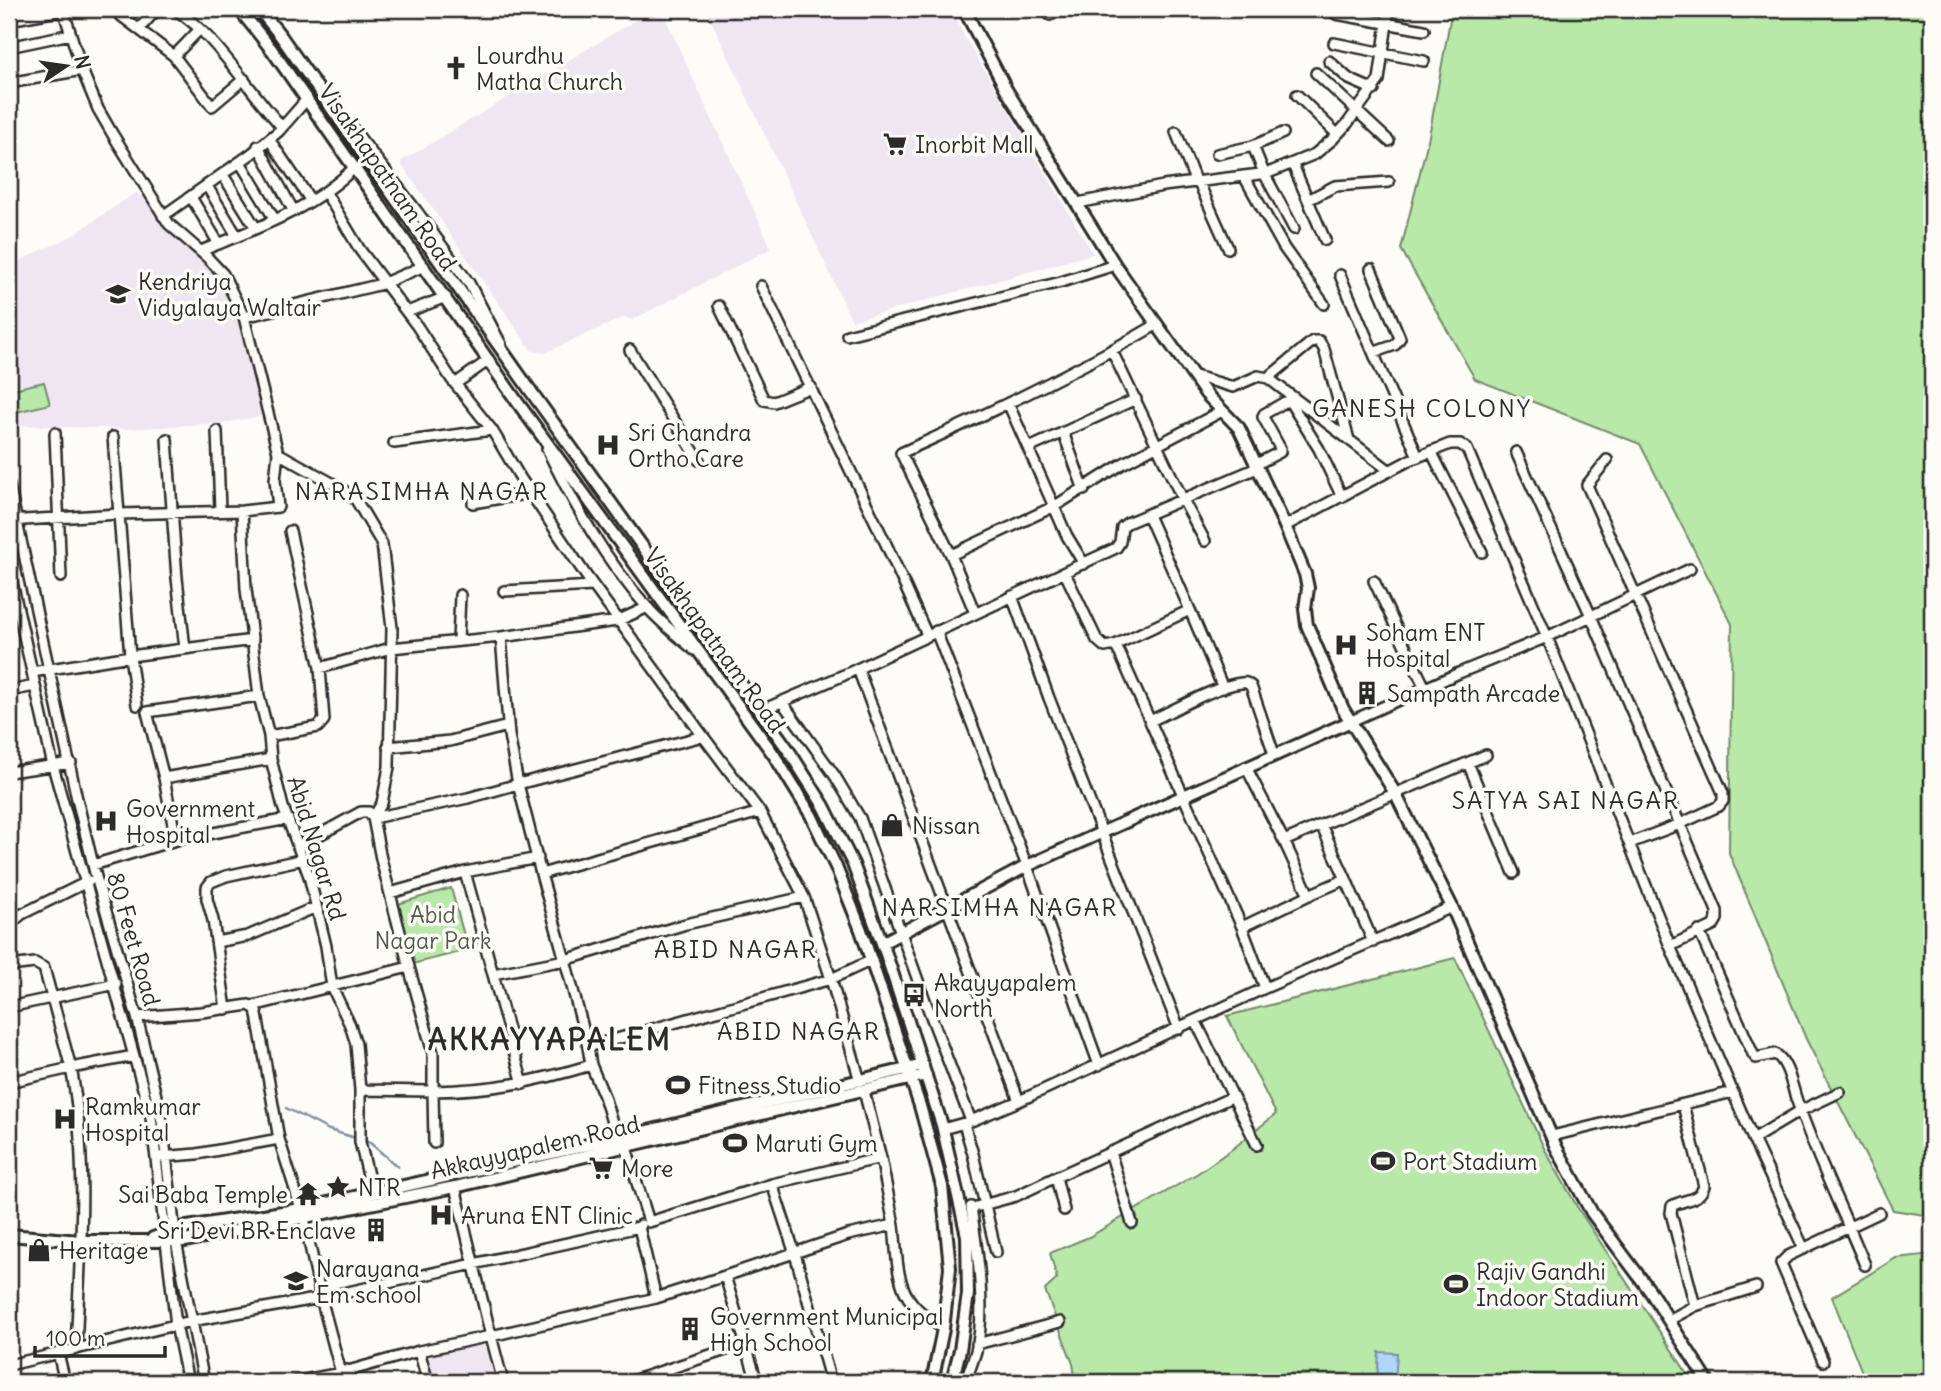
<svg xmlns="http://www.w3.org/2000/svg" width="1941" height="1391" font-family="Delius,sans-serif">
<rect width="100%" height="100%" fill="#fdfcf7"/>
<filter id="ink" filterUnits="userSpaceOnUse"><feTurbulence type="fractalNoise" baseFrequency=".0143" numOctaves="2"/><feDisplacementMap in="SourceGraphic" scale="14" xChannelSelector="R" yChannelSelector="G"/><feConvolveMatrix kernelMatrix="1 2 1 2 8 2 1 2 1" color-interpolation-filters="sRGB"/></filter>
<g filter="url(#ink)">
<path fill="#efe6f1" d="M654 9H661L769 243 770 249 632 320 624 317 545 353 532 351 400 162Z
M706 9H952L964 36 1093 254 852 321Z
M137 192 170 230 216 271 240 317 264 416 223 423 127 429 9 425V266L72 236Z
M488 1340 499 1382H431L422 1354Z"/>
<path fill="#b8e9a9" stroke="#728a6a" stroke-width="2" d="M1452 9H1932V1216L1893 1210 1806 1039 1729 853 1732 624 1640 444 1475 379 1401 249 1429 136Z
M44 382 50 404 12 413 9 390Z
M451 888 468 950 412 964 398 904Z
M1455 958 1544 1148 1579 1210 1693 1382H1076L1073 1364 1045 1290 1057 1279 1050 1253 1089 1237 1198 1173 1235 1147 1276 1114 1227 1016Z
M1932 1254V1382H1866L1832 1297 1896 1258Z"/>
<path fill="#afd5f9" stroke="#7a91a7" stroke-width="2" d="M1379 1352 1397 1353 1395 1382H1377Z"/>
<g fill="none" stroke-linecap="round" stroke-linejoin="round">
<path stroke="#7a91a7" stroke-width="2.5" d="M286 1108 329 1130 369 1142 398 1167"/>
<g stroke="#2b2b2b" stroke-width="14">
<path id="minor" d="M112 9 174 56 212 106 244 79
M176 9C185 17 196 24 205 34 233 63 255 97 282 127
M1074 9 1076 12
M1336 14 1424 30
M1050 15 1063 9
M9 20 63 10
M139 29 157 9
M1334 43 1424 61
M9 47 71 34
M174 56 200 29
M1329 61 1349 79 1374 90
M1316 73 1389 141
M9 83 82 70
M1297 95 1337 134
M335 106 416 210 469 283 501 344
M1176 132 1196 183
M269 139 311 201
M258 146 293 210
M1253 146 1264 173 1294 229
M1217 154 1253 146 1283 133
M240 162 275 220
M1293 165 1325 240
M223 175 256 228
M1244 176 1284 248 1324 304
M1199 183 1228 248
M207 186 237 236
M326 193 360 250 417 326 452 380 492 430 521 479 587 577 703 736
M191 197 219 244
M1308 200 1335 186 1389 182
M1078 203 1163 186 1268 173 1315 154 1333 139 1347 124 1379 80 1389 9
M163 216 251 154 279 131 307 99
M201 251C255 229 313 209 355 167
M1371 269 1400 338 1395 345 1375 352
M1340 275 1418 457
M761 286 886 544 927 635
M719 306 764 400 774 402 811 387
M407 312 446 297
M244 317 382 284 424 266
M847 335 1061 282 1115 265
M630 350 699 460
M1112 351 1182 498 1205 541
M1192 375 1233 387 1258 376 1268 378 1390 471
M1268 378 1313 341H1319L1324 349 1349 440
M455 384 489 360
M1008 403 1067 536 1084 564
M217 431 220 510
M1063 432 1084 490
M55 433 61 577
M113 437 130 656 137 705
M167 439 177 578 185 649
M394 443 492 430
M1029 448 1136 399
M547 449C574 505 605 560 647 607 661 623 678 636 694 650
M1431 451 1482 552
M1516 452 1591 616 1717 911V919L1713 926 1670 946
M278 453 339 487 356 500 382 544 392 628 389 767 382 803 373 818 369 812H361L299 846
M1607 460 1587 485 1723 793V801L1719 806 1680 824 1630 843
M1255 465 1280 452V448L1263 417 1264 414 1285 402H1290L1319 449 1342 497
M9 485 77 799 96 877 137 1017 162 1121 176 1241 204 1382
M473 503 531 493
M242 511 246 589 259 696 269 736 271 759 283 807 309 876 326 946 332 987 350 1025 356 1044 360 1090V1142L372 1192
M1148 515 1190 610
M9 521 118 514 242 511 278 507 275 480 278 453 244 317 223 274 208 258 169 224 113 135 98 109 82 70 63 9
M1285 526 1410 460 1450 444H1460L1467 449 1547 637 1670 946 1753 1139 1804 1249
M951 555 1055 506 1122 464 1222 411
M9 569 53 766 151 1117 176 1325 188 1382
M1065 573 1097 640 1105 647 1115 645 1120 654 1242 927 1265 988
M1374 581 1426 690
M504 591 593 586
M1012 596 1049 698 1179 1029
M975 613 951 555 901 453C988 414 1074 373 1156 325
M936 631 1027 866 1099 1065
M501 637 617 621 648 607
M458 641 460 595
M1115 645 1190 610 1223 688
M858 669 1019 1101
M32 672 130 656 253 640
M9 691 35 686
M782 702 835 776 860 818 926 1003 971 1121
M760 711 844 675 1116 548 1120 542 1122 527 1127 523 1257 468
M1150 721C1175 710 1215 686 1241 683 1247 682 1246 683 1251 686L1274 754
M1349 722 1459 673 1547 637 1690 569
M269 736 318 727 324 720 320 668 290 531
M388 747 450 741 508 726
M271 759 164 778 176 840 288 819
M1468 763 1514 873
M9 772 71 763
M164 778 147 712 259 696
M1321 825 1486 755
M1284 841 1321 825 1346 879
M93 865 176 840
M541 874 518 784 703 736 760 812
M390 893 465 872
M1309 895 1346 879 1373 942
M9 925 22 914 89 881
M1242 927 1309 895 1284 841 1246 767
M1699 931 1753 1054 1756 1058 1775 1054C1788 1061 1792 1087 1797 1101 1816 1157 1843 1211 1865 1265
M216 942 248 936 316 907
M9 966 35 963 44 968 71 1068 9 1082
M493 974 565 960 541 874 760 812 804 897
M253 1006 409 967 381 859 373 818 468 798 518 784 509 735 501 637 391 648 320 668
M9 1007 116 984
M226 1009 213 920 207 899V887L211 882 226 876 304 859
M137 1017 202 1012 249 1005 256 1009 279 1139 304 1218 321 1298 639 1227
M1196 1022 1257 1145
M588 1047 565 960 686 924 804 897 831 979 860 1081
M523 1084 465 872 538 858
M360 1090 433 1091V1053L409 967
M1683 1105 1704 1186C1700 1201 1684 1199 1672 1206L1671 1213 1695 1306
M964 1124 973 1154 996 1252
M943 1129 971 1121 1019 1101 1265 988 1452 907
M1552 1136 1733 1092
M1753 1139 1800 1111 1840 1092
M434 1143 433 1091C492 1090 535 1082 591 1065
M1110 1152 1132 1223
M160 1157 197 1154 279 1139
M772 1184 881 1158 864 1091
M455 1187 491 1336 656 1298 639 1227 641 1225
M979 1206 1016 1196 1056 1177
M1064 1210 1056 1177 1232 1097
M894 1225C897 1251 895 1284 913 1304 921 1314 934 1321 943 1329
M725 1276 848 1235 894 1225 881 1158
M656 1298 725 1276 757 1382
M1669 1320 1695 1306 1756 1287
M977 1344 1060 1322
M76 1349 191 1321 321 1298 341 1373
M419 1351 491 1336 503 1382
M58 1353 65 1382
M1823 1361 1781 1263 1788 1256 1879 1213
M9 1365 76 1349C80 1256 89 1160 71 1068L134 1056
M347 1370 350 1382
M9 1379 10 1382
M294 1382 341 1373 419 1351 428 1382
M629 1382 747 1343
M831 1382 795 1254 772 1184 649 1222 626 1147 614 1129 604 1096 591 1065 588 1047 831 979 872 960
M965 1382C969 1372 973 1361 976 1351 987 1312 977 1248 971 1207"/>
</g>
<g stroke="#2b2b2b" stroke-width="16">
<path id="major" d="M239 9 272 50 518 403 774 755 811 815 836 867 861 930 920 1106 942 1186 950 1268 943 1329 932 1382
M259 9 280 35 535 397 787 748 824 806 853 864 886 954 942 1125 967 1236 968 1294 960 1350 952 1382
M964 9 1007 91 1115 265 1206 394 1239 428 1285 526 1305 574 1308 588 1305 609 1307 625 1343 709 1395 793 1452 907 1556 1147 1592 1213 1650 1291 1708 1382
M882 943 1027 866 1349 722
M9 1235 80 1241H185L455 1187 926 1075
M153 1238 181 1228 301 1209 619 1138 923 1065"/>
</g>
<use href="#minor" stroke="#fdfcf7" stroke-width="9"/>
<use href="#major" stroke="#fdfcf7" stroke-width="10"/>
</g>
</g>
<defs>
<g id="church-bare" transform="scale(1.89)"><path d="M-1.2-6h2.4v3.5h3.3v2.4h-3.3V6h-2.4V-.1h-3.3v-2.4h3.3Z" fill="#2b2b2b" stroke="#fdfcf7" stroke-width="2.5" paint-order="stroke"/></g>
<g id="supermarket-bare" transform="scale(1.89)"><path d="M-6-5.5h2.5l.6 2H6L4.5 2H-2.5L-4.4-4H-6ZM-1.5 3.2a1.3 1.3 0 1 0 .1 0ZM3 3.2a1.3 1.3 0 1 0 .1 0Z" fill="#2b2b2b" stroke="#fdfcf7" stroke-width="2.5" paint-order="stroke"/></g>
<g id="school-bare" transform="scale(1.89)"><path d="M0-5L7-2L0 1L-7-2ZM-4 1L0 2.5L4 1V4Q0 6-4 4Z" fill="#2b2b2b" stroke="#fdfcf7" stroke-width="2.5" paint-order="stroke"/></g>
<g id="hospital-bare" transform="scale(1.89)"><path d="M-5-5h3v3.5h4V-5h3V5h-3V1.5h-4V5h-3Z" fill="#2b2b2b" stroke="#fdfcf7" stroke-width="2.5" paint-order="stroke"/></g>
<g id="building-bare" transform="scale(1.89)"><path d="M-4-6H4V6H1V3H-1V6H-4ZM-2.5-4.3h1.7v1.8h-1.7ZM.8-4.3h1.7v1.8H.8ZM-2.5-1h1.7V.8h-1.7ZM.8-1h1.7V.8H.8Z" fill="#2b2b2b" stroke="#fdfcf7" stroke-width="2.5" paint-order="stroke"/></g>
<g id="shop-bare" transform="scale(1.89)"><path d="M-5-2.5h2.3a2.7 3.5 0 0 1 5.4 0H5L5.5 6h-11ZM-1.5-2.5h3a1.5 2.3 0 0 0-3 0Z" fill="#2b2b2b" stroke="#fdfcf7" stroke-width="2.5" paint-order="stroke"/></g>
<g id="bus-bare" transform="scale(1.89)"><path d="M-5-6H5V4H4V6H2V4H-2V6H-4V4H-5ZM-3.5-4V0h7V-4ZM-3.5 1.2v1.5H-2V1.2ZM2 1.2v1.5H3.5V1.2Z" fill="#2b2b2b" stroke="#fdfcf7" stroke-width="2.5" paint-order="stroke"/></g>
<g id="stadium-bare" transform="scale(1.89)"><path d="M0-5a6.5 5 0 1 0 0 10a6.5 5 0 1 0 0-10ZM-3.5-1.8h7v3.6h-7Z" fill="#2b2b2b" stroke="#fdfcf7" stroke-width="2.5" paint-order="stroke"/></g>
<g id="sight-bare" transform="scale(1.89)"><path d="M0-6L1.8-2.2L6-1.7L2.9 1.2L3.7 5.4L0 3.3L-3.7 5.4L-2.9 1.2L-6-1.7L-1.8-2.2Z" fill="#2b2b2b" stroke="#fdfcf7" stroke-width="2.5" paint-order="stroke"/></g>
<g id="temple-bare" transform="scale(1.89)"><path d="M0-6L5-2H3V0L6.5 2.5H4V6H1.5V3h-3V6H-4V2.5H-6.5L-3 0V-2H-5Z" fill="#2b2b2b" stroke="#fdfcf7" stroke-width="2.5" paint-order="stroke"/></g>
</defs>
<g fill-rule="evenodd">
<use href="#church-bare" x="456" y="68"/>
<use href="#supermarket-bare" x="895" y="144"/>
<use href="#school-bare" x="118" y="294"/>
<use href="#hospital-bare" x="608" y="445"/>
<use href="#hospital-bare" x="1346" y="645"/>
<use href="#building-bare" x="1367" y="693"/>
<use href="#hospital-bare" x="106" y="821"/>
<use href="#shop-bare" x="892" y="825"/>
<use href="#bus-bare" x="914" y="995"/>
<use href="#stadium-bare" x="678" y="1085"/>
<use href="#hospital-bare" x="65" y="1119"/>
<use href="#stadium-bare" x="735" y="1143"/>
<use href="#stadium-bare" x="1383" y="1161"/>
<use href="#supermarket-bare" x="601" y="1168"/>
<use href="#sight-bare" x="338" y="1187"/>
<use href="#temple-bare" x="308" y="1194"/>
<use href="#hospital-bare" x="441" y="1215"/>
<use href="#building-bare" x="376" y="1230"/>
<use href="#shop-bare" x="39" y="1250"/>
<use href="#school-bare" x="296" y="1281"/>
<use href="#stadium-bare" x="1456" y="1284"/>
<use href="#building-bare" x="690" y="1329"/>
</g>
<g text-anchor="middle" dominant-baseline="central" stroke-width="7" stroke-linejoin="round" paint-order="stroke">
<g font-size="23" fill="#2b2b2b" stroke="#fdfcf7" text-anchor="start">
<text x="476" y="55">Lourdhu<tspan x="476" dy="26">Matha Church</tspan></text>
<text x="915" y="144">Inorbit Mall</text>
<text x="138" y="281">Kendriya<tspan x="138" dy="26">Vidyalaya Waltair</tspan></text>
<text x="628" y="432">Sri Chandra<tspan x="628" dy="26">Ortho Care</tspan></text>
<text x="1366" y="632">Soham ENT<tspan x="1366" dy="26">Hospital</tspan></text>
<text x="1387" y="693">Sampath Arcade</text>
<text x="126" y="808">Government<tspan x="126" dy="26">Hospital</tspan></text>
<text x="912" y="825">Nissan</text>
<text x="934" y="982">Akayyapalem<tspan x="934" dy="26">North</tspan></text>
<text x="698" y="1085">Fitness Studio</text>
<text x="85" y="1106">Ramkumar<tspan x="85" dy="26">Hospital</tspan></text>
<text x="755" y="1143">Maruti Gym</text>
<text x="1403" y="1161">Port Stadium</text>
<text x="621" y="1168">More</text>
<text x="358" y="1187">NTR</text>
<text x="288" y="1194" text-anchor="end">Sai Baba Temple</text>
<text x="461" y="1215">Aruna ENT Clinic</text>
<text x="356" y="1230" text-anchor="end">Sri Devi BR Enclave</text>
<text x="59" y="1250">Heritage</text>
<text x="316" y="1268">Narayana<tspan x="316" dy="26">Em school</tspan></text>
<text x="1476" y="1271">Rajiv Gandhi<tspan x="1476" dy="26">Indoor Stadium</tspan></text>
<text x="710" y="1316">Government Municipal<tspan x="710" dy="26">High School</tspan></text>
</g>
<g font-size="23" fill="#2b2b2b" stroke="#fdfcf7">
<text transform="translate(388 177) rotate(55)">Visakhapatnam Road</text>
<text transform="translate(715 640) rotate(54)">Visakhapatnam Road</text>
<text transform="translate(317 848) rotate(73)">Abid Nagar Rd</text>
<text transform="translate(134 939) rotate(74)">80 Feet Road</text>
<text transform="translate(535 1147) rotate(-13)">Akkayyapalem Road</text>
</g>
<g font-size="23" fill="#4e5a4a" stroke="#fdfcf7">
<text x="433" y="914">Abid<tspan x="433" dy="26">Nagar Park</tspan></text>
</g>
<g font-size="24" letter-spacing="2" fill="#2b2b2b" stroke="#fdfcf7">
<text x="1422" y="408">GANESH COLONY</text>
<text x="422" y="491">NARASIMHA NAGAR</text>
<text x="1566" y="800">SATYA SAI NAGAR</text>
<text x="1000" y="907">NARSIMHA NAGAR</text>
<text x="736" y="949">ABID NAGAR</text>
<text x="799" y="1031">ABID NAGAR</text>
</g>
<g font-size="30" font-weight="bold" letter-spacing="2" fill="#2b2b2b" stroke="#fdfcf7">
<text x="550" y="1039">AKKAYYAPALEM</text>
</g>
</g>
<rect width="1941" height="1391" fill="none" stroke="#fdfcf7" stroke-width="35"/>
<rect x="18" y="18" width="1906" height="1356" fill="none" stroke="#2b2b2b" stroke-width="2.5" filter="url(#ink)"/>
<g transform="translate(66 66) rotate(77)" stroke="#fdfcf7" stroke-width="5" paint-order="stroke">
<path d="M0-5L12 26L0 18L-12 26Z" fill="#2b2b2b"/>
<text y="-10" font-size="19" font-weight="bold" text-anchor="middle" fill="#2b2b2b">N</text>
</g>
<path d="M35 1346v10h130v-10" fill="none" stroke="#2b2b2b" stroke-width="3.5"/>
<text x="46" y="1346" font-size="21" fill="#2b2b2b" stroke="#fdfcf7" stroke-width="5" paint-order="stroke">100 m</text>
</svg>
